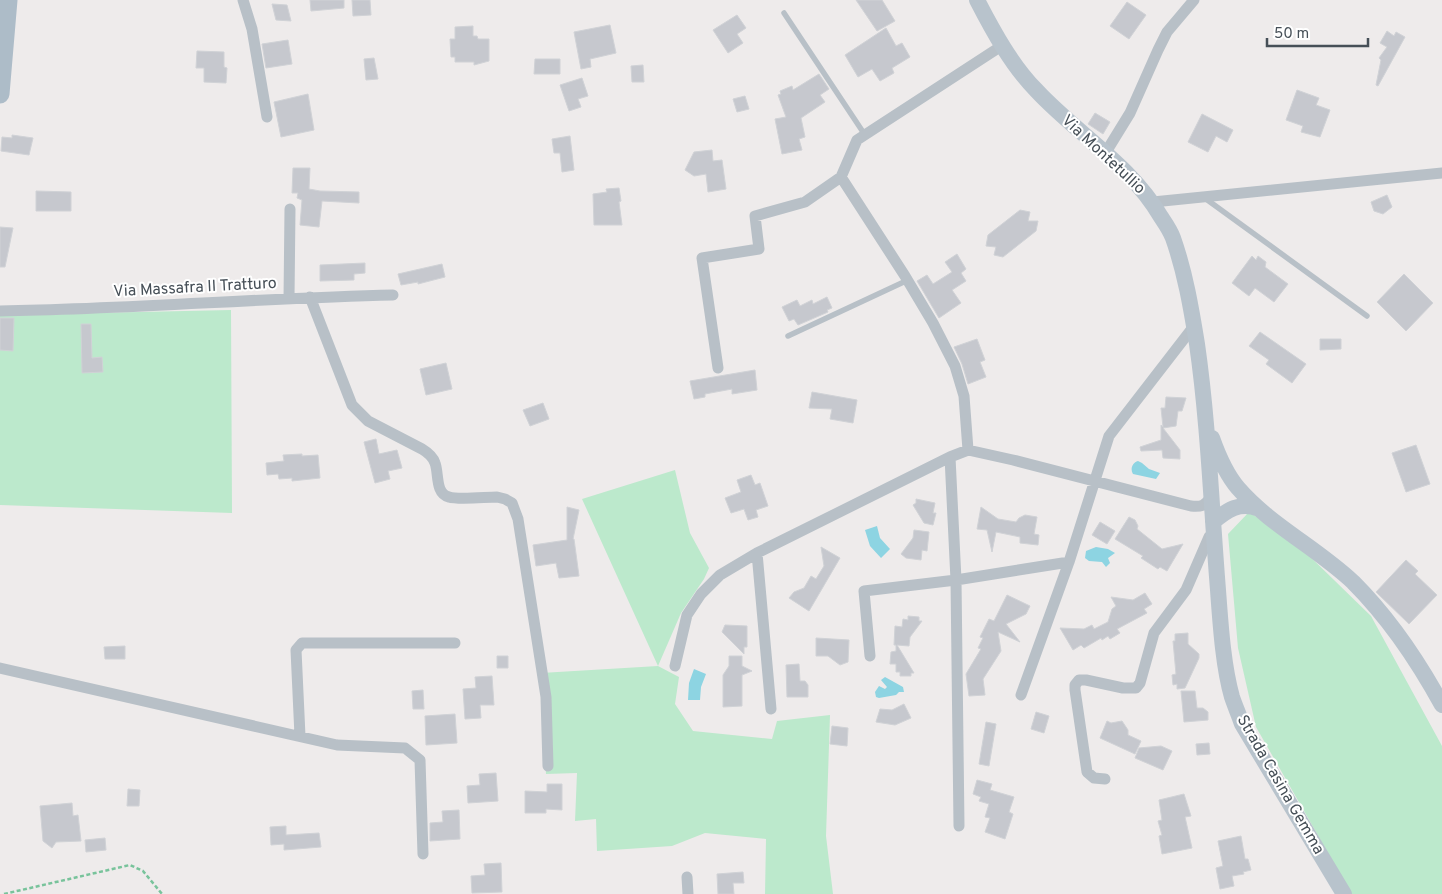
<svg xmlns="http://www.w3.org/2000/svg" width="1442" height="894" font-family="Overpass,sans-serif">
<rect width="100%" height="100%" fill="#eeebeb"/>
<path fill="#bce9cc" d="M231 310 232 513 0 505V315Z
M675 470 690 533 709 568 704 579 681 613 658 666 582 499Z
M1249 512 1296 543 1371 616 1442 746V894H1349L1340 874 1256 727 1238 648 1228 534Z
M658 666 679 677 675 704 693 731 772 739 777 721 830 715 826 836 833 894H765L766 839 705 833 672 846 597 851 596 819 575 821 577 773 546 774 541 673Z"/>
<path fill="#8dd4e2" d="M1138 461 1142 463 1149 469 1160 473 1156 479 1133 474C1130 469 1132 463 1138 461Z
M877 526 880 538 890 549 881 558 870 546 865 530Z
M1096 547 1108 549 1115 553 1108 558 1110 563 1106 567 1102 562 1089 561 1085 558 1086 551Z
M694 669 706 674 701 687 700 700H688L689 683Z
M885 677 903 687 904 692H899L896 695 879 698 876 697 875 692 879 686 885 689 887 687 881 680Z"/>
<path fill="#c6c8ce" stroke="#d0d2d6" d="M310 0H344V8L311 11Z
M352 0H370L371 15 353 16Z
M856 0H882L895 21 877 31Z
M1127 2 1146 15 1129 39 1110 26Z
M272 4 287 5 291 21 276 20Z
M737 15 746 28 737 34 743 43 728 53 713 30Z
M610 25 616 53 590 59 591 67 581 69 574 32Z
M473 26V36H477L478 39H489V61L474 65V62H455V57H451L450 39H455V27Z
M886 28 896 46 902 43 910 57 892 68 894 73 880 81 872 69 858 77 845 55Z
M1387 31 1394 36 1396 32 1405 37 1378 86 1376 85 1381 60 1379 58 1387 47 1380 43Z
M288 40 292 64 266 68 262 44Z
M197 51 224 52V67L227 68 226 83 204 82V68H196Z
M374 58 378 79 366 80 364 59Z
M535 59H560V74H534Z
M643 65 644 82H632L631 66Z
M819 74 829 89 820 95 825 102 801 118 805 137 799 139 802 150 782 154 775 119 786 117 778 95 781 94 780 91 792 86 793 90Z
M582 78 588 96 578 99 581 107 569 111 560 85Z
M1297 90 1319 98 1316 105 1330 110 1320 137 1301 132 1303 126 1286 120Z
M308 94 314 130 281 137 274 102Z
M745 96 749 109 737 112 733 99Z
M1095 113 1110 122 1103 134 1088 124Z
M1202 114 1233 130 1227 142 1216 136 1208 152 1188 142Z
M12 135 33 138 29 155 1 151 2 137 12 138Z
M570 136 574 170 562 172 560 153H554L552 139Z
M712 150 713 161 722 160 726 189 708 192 706 174 694 176 685 170 694 152Z
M293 168H310L309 189 320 191 359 192V203L322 201 319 227 300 225 302 200 297 198 298 193H292Z
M619 188 621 201 619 202 622 225H594L593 194 607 192 606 189Z
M36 191 71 192V211H36Z
M1387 195 1392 207 1383 214 1374 211 1371 202Z
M1020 210 1030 212 1028 221H1038L1036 231 1003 257 994 255 996 247 986 246 988 235Z
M0 227 13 228 5 267H0Z
M957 254 966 269 961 273 966 281 952 290 961 303 939 318 917 281 927 275 933 284 952 272 945 262Z
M1252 256 1256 260 1258 256 1266 262 1265 267 1288 284 1274 302 1255 288 1249 296 1232 283Z
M365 263V273L354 274V280L320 281V265Z
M442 264 445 277 418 284V282L401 285 398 274Z
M1404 274 1433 303 1406 331 1377 302Z
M827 297 832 308 827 310 828 312 798 325 794 319 789 321 782 307 797 300 800 306 812 300 813 304Z
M0 318H14L13 351 0 350Z
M81 324H91L92 358 102 357 103 372 82 373Z
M1260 332 1306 364 1292 383 1266 364 1269 360 1249 346Z
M977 339 985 360 980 362 986 377 968 384 962 364 954 347Z
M1320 339H1341V349L1320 350Z
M446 363 452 389 426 395 420 369Z
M755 370 757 390 732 394V389L705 394V397L694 399 690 381Z
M812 392 857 400 853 423 830 419 832 409 809 408Z
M1166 397 1186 398 1182 411H1178L1176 426 1163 428 1180 450V459L1163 458 1162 450 1141 451 1140 447 1161 440V425L1163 427 1161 408H1165Z
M543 403 549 419 530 426 523 410Z
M376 439 379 454 397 450 402 468 388 471 390 479 375 483 364 442Z
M1416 445 1430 484 1406 492 1392 453Z
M302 454V456L318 455 320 478 292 481V478L279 479 278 474 267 475 266 463 284 461 283 455Z
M751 475 755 485 760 483 768 506 756 510 758 517 748 520 744 509 731 513 725 498 741 492 737 480Z
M916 499 935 503 933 513H936L933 525 924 523 913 505 916 503Z
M567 507 579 510 573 539H574L579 576 559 578 556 563 536 566 533 545 567 540Z
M981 507 998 519 1016 522 1019 518 1025 515 1037 517 1034 534 1039 535 1038 545 1020 543V537L996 532 992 552 987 530 977 529Z
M1129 517 1135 520 1138 526 1137 529 1162 549 1183 544 1167 571 1160 567 1158 569 1141 558 1143 556 1115 539Z
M1100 522 1115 531 1107 544 1092 535Z
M914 530 929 532 927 551 922 550 921 560 906 558 901 554 913 538Z
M821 547 840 558 809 611 789 598 794 592 804 588 811 576 816 579 824 566Z
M1406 560 1418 571 1415 574 1437 595 1409 624 1376 592Z
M1145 593 1152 604 1144 609 1147 613 1117 629 1120 633 1110 639 1108 636 1102 640 1101 638 1084 648 1081 645 1073 650 1060 628 1084 629 1092 625 1094 629 1108 622 1112 609 1116 606 1111 597 1133 600Z
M1007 595 1030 606 1026 614 1006 624 1020 642 998 632 1001 651 983 679 985 695 969 696 966 674 981 649 978 648 983 638 980 637 989 619 994 621Z
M908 616 919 617V621H922L910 637 909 646 897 645 914 673H911V676H900V672H896V664H890L891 652 896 651V645H894L895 626 902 627 903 619 908 620Z
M725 625 747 626V647H744V654L722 632Z
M1188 633V644L1199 654V658L1185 688 1177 689V684L1173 685 1172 675 1176 674 1173 641H1175V634Z
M816 638 849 640 848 662 840 665 828 656H816Z
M125 646V659H105L104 647Z
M497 656H508V668H497Z
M729 656H742V666L752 671 742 675V706L723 707V675L729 666Z
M799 664 800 681H805L808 685V697H787L786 665Z
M492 676 494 705H480L481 718 465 719 463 689 476 688 475 677Z
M423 690 424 709H413L412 691Z
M1181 691H1195L1197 708H1203L1208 712V720L1184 722Z
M904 704 911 718 895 725 876 722 880 709 892 710Z
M1036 712 1049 716 1044 733 1031 729Z
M455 714 457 743 426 745 425 716Z
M1107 721 1111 723 1122 721 1128 730V735L1141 741 1135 754 1100 738Z
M986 722 996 724 989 766 979 764Z
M832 726 848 728 847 746 830 744Z
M1209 743 1210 754 1197 755 1196 744Z
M1161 746 1172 751 1163 770 1135 758 1139 748Z
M496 773 498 801 468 803 467 786 480 785 479 774Z
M977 780 992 784 990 790 1014 797 1009 812 1013 814 1005 839 985 832 990 818 985 817 989 804 979 801 981 797 973 794Z
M547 784H562V810L546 809V813H525V791L547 792Z
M128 789 140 790 139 806H127Z
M1184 794 1191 816 1185 817 1192 848 1162 854 1159 836 1162 835 1158 821 1162 820 1159 800Z
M72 803 73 816 78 815 81 841 56 842 52 848 43 841 40 806Z
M459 810 460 839 430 841V823L443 822 442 811Z
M286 826V835L319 833 321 847 284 850V844L271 845 270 827Z
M1241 836 1245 859H1248L1251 870 1243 872 1244 874 1232 876 1234 886 1220 889 1216 868 1223 866 1218 841Z
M105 838 106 850 86 852 85 840Z
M501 863 502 892 472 893 471 876 485 875 484 864Z
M743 872 744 883H733L734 894H718L717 874Z"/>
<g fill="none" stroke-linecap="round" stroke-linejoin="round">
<path stroke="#78c39b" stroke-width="2.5" stroke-dasharray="4 2.5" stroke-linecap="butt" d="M4 894 130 865 143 871 162 894"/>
<path stroke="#b8c0c7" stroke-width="5.5" d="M784 13 865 135
M1206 199 1367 316
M788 336 908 280"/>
<path stroke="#b8c0c7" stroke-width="11" d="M243 0 252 29 267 117
M1106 152 1130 113 1158 50 1167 32 1194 0
M841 177 905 276 933 323 955 366 964 396 968 450
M1153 202 1442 173
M310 297 352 405 368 421 422 449C427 452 433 457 435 463 439 473 435 494 449 497 458 500 486 497 497 497L505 499 512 503 518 519 546 697 548 766
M289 299 290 209
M0 311C131 309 262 298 393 295
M718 368 702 258 759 249 755 216 805 202 841 177 857 140 1003 45
M950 457 956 580 959 826
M757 553 771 709
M870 656 864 591 956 580 1069 562
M675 666 687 615 701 594 720 575 757 553 950 457 968 450 1013 460 1191 506C1201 507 1205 506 1210 498
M0 668 337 745 405 748 420 760 423 854
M1021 695 1069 562 1109 436 1194 326
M300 736 296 650 302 643H455
M1105 779 1094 778 1087 772 1075 690V685L1079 680H1086L1123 688H1136L1140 683 1154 633 1186 590 1209 537 1214 532
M687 877 688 894"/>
<path stroke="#b8c3cc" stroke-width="16" d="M977 0C993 31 1012 66 1037 91 1077 134 1131 165 1161 217 1165 223 1170 230 1173 238 1185 272 1191 307 1197 344 1208 421 1211 499 1217 577 1220 614 1222 662 1232 697 1235 706 1239 715 1242 724L1344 894
M1212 438C1218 455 1226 474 1238 488 1270 525 1317 548 1353 582 1388 617 1418 661 1442 705
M1213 522C1227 510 1240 501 1259 509"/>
<path stroke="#adbcc8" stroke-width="19" d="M0 94 8 0"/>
</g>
<g text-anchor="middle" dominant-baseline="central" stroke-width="4" stroke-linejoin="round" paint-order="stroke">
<g font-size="16" fill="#464f57" stroke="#fff">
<text transform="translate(1103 155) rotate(43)">Via Montetullio</text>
<text transform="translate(195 288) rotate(-3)">Via Massafra II Tratturo</text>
<text transform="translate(1280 785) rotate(60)">Strada Casina Gemma</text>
</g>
</g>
<path d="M1267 38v8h101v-8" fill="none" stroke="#464f57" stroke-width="2.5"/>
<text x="1274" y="38" font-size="15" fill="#464f57" stroke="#ffffff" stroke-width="4" paint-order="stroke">50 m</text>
</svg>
